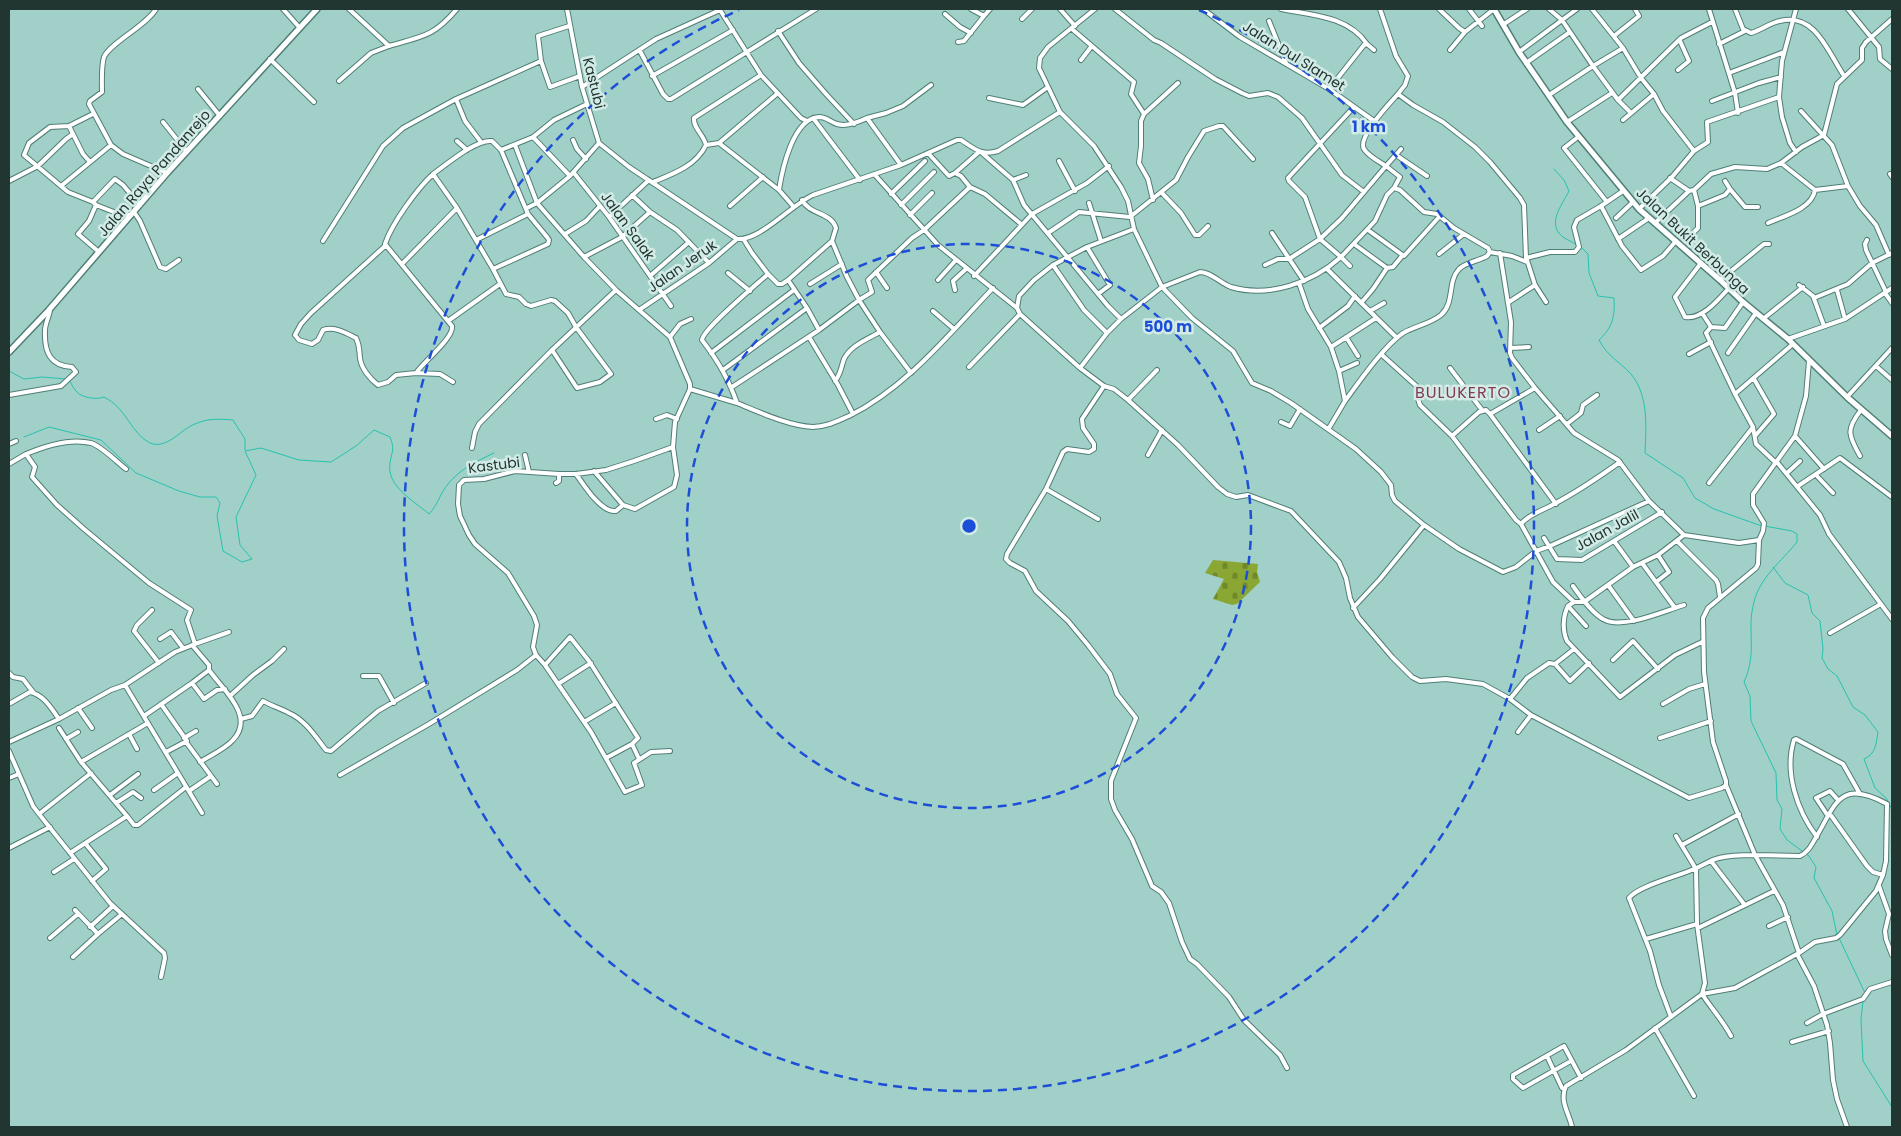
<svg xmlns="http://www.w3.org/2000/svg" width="1901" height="1136" font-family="Poppins,sans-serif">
<defs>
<pattern id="cemetery-stones" width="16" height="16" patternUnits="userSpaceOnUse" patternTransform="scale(1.25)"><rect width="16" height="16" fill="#8aa633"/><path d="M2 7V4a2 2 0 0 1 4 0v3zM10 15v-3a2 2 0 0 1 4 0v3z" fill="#70882c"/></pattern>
</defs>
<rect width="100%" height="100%" fill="#a0d0c7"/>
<path fill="url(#cemetery-stones)" d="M1213 560 1258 564 1257 572 1260 582 1237 604 1232 605 1213 599 1224 579 1205 573Z"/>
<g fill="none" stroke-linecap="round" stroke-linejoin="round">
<path stroke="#27c2af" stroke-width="1" d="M1554 169 1564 180 1569 191C1562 205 1546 224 1563 237 1567 240 1573 242 1577 245
M1581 247 1588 254 1589 273 1598 296 1614 298C1615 316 1613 327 1599 340 1608 357 1619 361 1631 374 1649 396 1646 427 1645 453L1683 478 1695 498 1714 509 1759 525 1792 531 1797 534V542C1782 561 1760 577 1754 602 1746 631 1758 651 1744 682L1750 696 1751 721 1776 773 1777 800 1782 809 1780 829 1787 840 1809 856 1816 867 1814 878 1832 911 1837 935
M9 371 24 379 42 377 66 379
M69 380C72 384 73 388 76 391 81 398 97 400 104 397 126 407 132 435 150 443 167 450 181 429 195 424 208 418 219 419 233 420L245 439V450
M24 437 49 427 101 440 136 473 179 491 200 497H216L220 503 217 516 223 551 242 562 252 559 240 545 236 517 256 475 245 451 261 448 299 460 331 462 356 446 374 430 390 437C395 450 392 450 390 463 386 486 414 501 429 514 438 505 440 493 448 484 460 469 477 461 494 453
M1773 567 1785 583 1808 595 1812 613 1820 621 1823 649 1822 658 1828 669 1837 676 1853 707 1865 715 1878 732C1876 744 1876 754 1864 759L1875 788 1886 798 1892 809
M1839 938 1865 993
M1863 1001 1861 1020 1863 1061 1892 1107"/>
<g stroke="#507e76" stroke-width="6">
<path id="minor" d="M283 9 299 27
M567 9 582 87 599 143 629 167 737 239
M971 9 984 16 990 9
M1060 9 1075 26
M1095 9 1048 47 1040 58 1039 68 1060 112 1094 146 1121 187 1128 201 1134 229 1162 287 1200 272C1211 272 1220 283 1231 287 1269 298 1312 283 1341 257
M1115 9 1154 40 1161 43 1215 79 1242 93 1249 96 1268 93 1278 97 1302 118 1342 175 1364 192
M1203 9 1240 37 1329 89 1374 121
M1281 9C1312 15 1348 16 1367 44
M1380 9 1396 56 1408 76 1405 85 1398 94
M1439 9 1459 28 1465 32
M1469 9 1482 26
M1549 9 1562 20 1593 66 1623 48
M1592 9 1623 48 1641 78 1654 94 1663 111 1694 151
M1709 9 1735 93 1738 113
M1735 9 1743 29 1751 33C1761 30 1770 23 1780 21 1815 12 1828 52 1844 76
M1848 9 1879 47 1880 59 1892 69
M945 14 960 27 971 33
M1022 19 1032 9
M1269 21 1286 63
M1504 24 1527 9
M1072 29 1134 82 1131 94 1144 114 1141 121V146L1139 163 1148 179 1153 200
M778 31 799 63 826 94 854 124
M1614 36 1639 16 1635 9
M958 42 964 41 984 16
M1719 44 1745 31
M389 46C423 36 433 37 457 9
M1450 50 1465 32 1494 9
M640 51 663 94 668 99H671L816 9
M1519 52 1577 9
M270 59 314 102
M1081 60 1091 47
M541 61 550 87 580 76
M1526 63 1570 32
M1678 70 1689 61 1680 41
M1729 73 1784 52
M652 76 733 30
M339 81 371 53 389 46 349 9
M582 87 656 39 720 10 761 75 801 118 807 121
M198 89 220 116
M1329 89 1364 45 1367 44 1374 50
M1549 95 1593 66 1618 100 1681 38 1712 22
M989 98 1023 105 1048 87
M456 99 465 121 481 142
M1618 100 1631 113
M1712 101 1759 83 1781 77
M587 104 554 120 533 137 570 176 599 143
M1801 111 1832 145 1848 186
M1144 114 1178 83
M813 118 860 180
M867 118 886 113 903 106 931 85
M1623 120 1654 94
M163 122 187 152
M1567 122 1612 93
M69 126 50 127 29 143 24 155 68 192 93 202
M73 134 69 126 93 114
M1578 137 1564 148 1607 202
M573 140 577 149 586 159
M457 141 467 150
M719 143 778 93
M111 145 89 104 90 101 102 92C102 82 101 67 104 57 110 43 146 26 156 9
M515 145 537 203 570 176
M706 145C704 135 693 128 694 118L761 75
M501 150 533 137
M1796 152 1790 143 1782 117 1779 97 1782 61 1796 9
M928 153 949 176 955 173 979 152
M982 153 1013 180 1024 205 1108 306 1121 319
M1396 155 1427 176
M1059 161 1075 191
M574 173 609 217 671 306
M955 173 961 176 970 187
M433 174C446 165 476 139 492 141L501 150 528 214 476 240
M1890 174 1892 177
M875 175 938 245 1017 308 1020 314 1080 368 1107 333 1121 319 1162 287 1192 318 1233 351 1252 383 1271 391 1291 403 1356 449 1381 472 1391 485 1392 495 1395 501 1424 525
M1670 178 1689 191
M1013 180 1026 175
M9 181 38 166 66 139 73 134 83 154 90 162
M1725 181 1730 189
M653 182C673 174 696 166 706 145L719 143 779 190
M61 186 111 145 123 154 167 173
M1394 188 1400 177 1386 166 1401 149
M1694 190 1711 174 1735 167 1767 169 1781 163 1802 147 1824 135 1837 84 1862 60V48L1866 42 1892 19
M1815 190 1848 186 1860 206 1876 225 1889 255
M1162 193 1181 213 1195 235H1199L1208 226
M891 194 925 161
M632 195 650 212
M802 200C810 215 831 212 836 228L832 241
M1089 203 1101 241
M96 205 119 214 131 215
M901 205 934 172
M730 206 763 177
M793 206 779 190C782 170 793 118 819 117 827 117 830 122 837 124 847 127 858 122 867 118L901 165
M1601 206 1622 246 1641 270 1663 256 1676 241
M1698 206 1725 195 1730 189 1745 207H1758
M1639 209 1672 177 1694 151 1708 142 1707 122 1779 97
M134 212 140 221 160 267 166 269 179 260
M910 215 932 193
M609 217 649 180
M1616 218 1633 202
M1655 223 1689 191 1694 190 1698 206V228L1688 238
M1768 223C1784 216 1812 209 1815 190L1781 163
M1368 230 1404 256 1440 216
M1048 233 1079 212 1130 217 1176 180 1188 157 1204 131 1219 126H1223L1253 159
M1272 233 1304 281
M565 234 586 221 600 206
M737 239C760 241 791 205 813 195L901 165 957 140H961C975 149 981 156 998 151L1060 112
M1618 239 1649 218
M744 240 752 253 768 274C756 285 703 329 702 340 718 361 728 378 737 403 759 412 789 426 813 427 826 427 837 421 849 416 907 387 949 334 993 288
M1867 240 1865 244 1866 250 1886 292
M323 241 383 146 403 128 456 99 541 61 538 36 569 26
M1354 244 1387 268 1373 289 1361 303
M385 246 311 313 301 324 295 335 299 340 312 344 318 340 323 330C334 326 346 333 356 338 360 346 359 350 360 358 361 368 370 379 378 385L388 382 396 375 416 373
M1087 247 1110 285 1098 294
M99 252 78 234 89 221 96 205 93 202 115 179 123 185 140 205
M1500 253 1511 322 1510 353 1512 358 1535 388 1574 433 1618 460 1649 501 1684 535 1658 555 1633 567 1584 602H1574L1568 606C1563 616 1562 630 1567 641L1620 697 1675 655 1702 642
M1439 254 1464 234
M584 257 622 237 650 212 677 230 709 263
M1341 257 1350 266
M1527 262 1512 256 1490 252 1488 248 1454 228 1437 214 1424 212 1400 190 1394 188 1387 195 1375 221 1341 257 1320 239 1342 218 1386 166C1380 162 1368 156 1364 149 1357 137 1390 103 1398 94L1413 105 1443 122 1475 147 1490 162 1520 198 1524 205 1526 258 1550 252H1575L1579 247 1574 227 1577 220 1601 206 1623 191
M1701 263 1675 297 1685 317C1702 320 1718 300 1729 288
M402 264 457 208 493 269 505 292 506 294 519 297 526 304 531 306 551 300 555 301 568 313 576 327 611 374 600 382 577 388 552 350
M1053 265 1084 310 1107 333
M1265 265 1278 259H1289L1320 239 1305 197 1289 181 1288 178 1353 108
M1387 268 1393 267 1402 256
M493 269 548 244 549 240 547 237 528 214
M1327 269 1397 338
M876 272 887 288
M728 273 750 291
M768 274 778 284H782L788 280 807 308 819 330 859 300 880 332
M650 276 689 242
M974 276 1032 214 1087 183 1109 166
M788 280 832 241 847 277 859 300 872 292 868 280 912 238 924 230 970 187 985 194 1021 224
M938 280 956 260
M1720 280 1764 244H1769
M1299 283 1308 309 1331 347 1339 371 1345 401 1329 428
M810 284 842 264
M1535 285 1546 302
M1799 285 1813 296 1824 326
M616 290 670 337 690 384V389L675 422 673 447 634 461 606 470 576 474H559L515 471 484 479 464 480 459 485 458 504 460 516 469 535 475 544 508 573 534 616 537 625 533 647 536 655 545 665 591 732 625 792 642 785 634 763 651 752 670 751
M955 290 953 281 966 269
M1837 290 1845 319
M1885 293 1892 303
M1814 298 1848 284 1872 263 1892 253
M1509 302 1535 285 1527 260
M1017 308 1019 296 1034 280 1053 265 1087 247 1134 229
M639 310 709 263 737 239
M933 311 954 329
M1370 311 1384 303
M1702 313 1711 327 1706 333 1735 394 1753 427 1756 444 1775 462
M1763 319 1803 287
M448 321 500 284
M1711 327 1725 328 1743 302
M1319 328 1348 306 1355 296
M670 337 680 324 691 319
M809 337 838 385 853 414
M1346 337 1358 356
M1788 339 1845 319 1892 288
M1331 347 1376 318
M1511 348 1529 347
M711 353 794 290
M1728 353 1756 313
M1689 354 1711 342
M1382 355 1422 391 1418 399 1420 405 1452 436 1516 520 1521 524 1553 582 1574 602
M1876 366 1892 380
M969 367 1020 314
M1080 368 1104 386 1114 389 1128 400 1178 445 1218 487 1227 494 1236 497 1248 495 1291 511 1339 562 1346 578 1350 598 1358 617 1392 657 1412 677 1420 681 1446 679 1483 684 1510 699 1531 715 1689 798 1722 788 1726 785
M1450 368 1482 410
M723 370 807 308
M1339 371 1357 363
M1754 379 1774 414 1755 436
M835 381C841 374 841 367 844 359 851 345 868 339 880 332L911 373
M453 382 440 374 416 373C424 361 454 338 452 326L385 244C392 223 417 189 433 174L457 208
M1104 386 1082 419 1083 428 1094 444V449L1089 452 1067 449 1063 452 1046 489 1007 554 1006 559 1010 563 1025 571 1036 591 1068 621 1088 645 1110 674 1117 694 1136 718 1111 781V799L1115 810 1132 839 1152 886 1161 892 1169 903 1182 942 1190 959 1197 964 1229 997 1244 1020 1280 1055 1287 1068
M732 387 819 330
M690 389 737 403
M1735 394 1793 344
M9 395 61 386 76 372 72 367C50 366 44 352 45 330 45 324 49 317 50 310
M1847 397 1892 348
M1128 400 1157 370
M1345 401C1359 382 1384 346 1403 333 1415 326 1430 324 1441 315 1455 303 1447 282 1459 269 1466 262 1479 261 1487 256L1490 252
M1490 414 1535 388
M656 419 667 415 677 419
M1281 422 1290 426 1300 409
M1567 424 1581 413 1583 405 1597 395
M1539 430 1560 416
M1452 436 1479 412 1486 410 1490 414 1556 504
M1795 436 1824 469
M9 444 16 441
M472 448 475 432 479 424 552 350 616 290 584 257 537 203 527 208
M26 454C45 446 71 438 91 443 101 446 117 462 126 469
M525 455 529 472
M1148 455 1162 430
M1860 456C1848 435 1846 429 1861 410
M1776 461 1820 515 1829 534 1892 619
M9 464 26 454 35 467 32 477 57 505 84 529 149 583 191 610 187 620 195 644 175 652 125 685
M594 471 623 505 635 509 674 487 677 475 673 447
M1787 473 1800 461
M576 474C584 485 601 513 616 511L623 505
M1816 475 1833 493
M556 483 559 481V474
M1709 483 1753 427
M1798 486 1840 458 1892 497
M1046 489 1098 519
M1521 524C1529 514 1544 510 1554 504 1577 492 1599 477 1620 462
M1684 535 1739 543 1759 540
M1544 538 1557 559 1582 560 1662 512
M1614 541 1633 567
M1677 541 1716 580 1718 584 1720 597
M1642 563 1675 608
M1656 582 1669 572 1658 555
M1608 585 1634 621
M1573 586C1580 596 1593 615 1605 620 1624 629 1664 611 1684 605
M1568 606 1586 626
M1353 608 1380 579 1424 525 1459 549 1503 572 1516 567 1536 551 1550 546 1649 501
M152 610 137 625 134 631 159 663
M1830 633 1881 604
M160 639 171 632 183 648
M195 644 229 632
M1613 660 1633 641 1658 669
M1555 664 1574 649
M545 665 570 637 589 661 638 738 632 744 606 758
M9 673 13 677 23 679 33 692
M363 676H379L394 703
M192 683 204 699 217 690 225 689
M558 684 591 663
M230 696 253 675 272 661 284 649
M1510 699 1527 678 1549 663 1555 664 1570 681 1589 663
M9 704 30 692C44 695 51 708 59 719L9 742
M161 704 187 741 166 752
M1663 704 1689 689 1705 684
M78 708 92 728
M144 716 192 683 209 670V665L192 645
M59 719 111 690 125 685 202 813
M241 719 252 716 263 701C272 706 280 708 289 713 305 720 315 736 326 750L331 751 378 711 426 683
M584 722 616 703
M59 728 81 762 127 816 70 853
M1518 732 1531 715
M129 734 137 749
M184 738 196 731
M1660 738 1711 721
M66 739 78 732
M186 742 217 784
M632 744 639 759
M9 751 33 806 39 814 110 903 164 953 165 958 161 977
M81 762 148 723
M200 762C211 755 225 749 233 740 256 716 222 689 209 670
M340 775 429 724 517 670 536 655
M9 778 19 774
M154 790 178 773
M189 791 211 776
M110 795 138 774
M116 803 133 792 141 798
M39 814 91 773
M1830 814 1867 866 1873 872 1883 875
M127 816 134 825H138L186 787
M1828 816 1816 798 1830 791 1838 800
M1676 836 1696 869 1697 924 1705 983 1702 994C1712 1009 1723 1021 1731 1036
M1817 837C1797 811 1784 772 1794 740L1796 739 1843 764 1860 794
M85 843 106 869 92 881
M1682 845 1739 814
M9 848 50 827
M1711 861 1744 904
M54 872 74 859
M1879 886 1889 914 1885 931 1886 939 1892 955
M1769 926 1788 917
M90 927 113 906
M1698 928 1774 891
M98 934 122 914
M50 938 78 914
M1646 939 1697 924
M1799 953 1815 942 1836 938 1840 935 1876 891 1883 875 1886 861 1887 804
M73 957 98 934 75 910
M1671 1017 1659 985 1650 951 1629 898C1638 886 1679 876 1694 869 1702 866 1710 860 1719 858 1730 855 1743 855 1755 855L1726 785V781L1713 742 1704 672 1703 618 1708 608 1756 568 1758 564 1759 540 1763 531 1764 523 1753 505V494L1795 436 1806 396 1809 361
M1807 1023 1823 1014 1863 999 1870 989 1892 982
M1655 1028 1694 1096
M1792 1042 1829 1031
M1564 1046 1581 1078
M1562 1047 1513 1075V1079L1523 1088 1569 1062
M1547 1056 1562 1088
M1572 1127C1569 1113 1559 1101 1566 1086L1626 1050 1702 994 1735 988 1797 954
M1847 1127 1837 1099 1833 1080 1830 1043 1827 1025 1814 986 1797 954 1799 953 1783 905 1755 855 1800 856C1808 852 1811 846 1815 839 1836 804 1839 778 1887 804"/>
</g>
<g stroke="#507e76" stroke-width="8">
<path id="major" d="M1494 9 1519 52 1567 122 1639 209 1720 280 1743 302 1788 339 1847 397 1892 436
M9 352 48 311 167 173 317 9"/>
</g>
<use href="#minor" stroke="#fff" stroke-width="4"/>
<use href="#major" stroke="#fff" stroke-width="5"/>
</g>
<g fill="none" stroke="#1d4ed8" stroke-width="2.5" stroke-dasharray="9 6">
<circle cx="969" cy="526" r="282"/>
<path d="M1199 10A565 565 0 1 1 739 10"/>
</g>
<g text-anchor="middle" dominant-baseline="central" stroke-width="5" stroke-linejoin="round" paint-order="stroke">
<g font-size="14" fill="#213531" stroke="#d3ebe6">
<text transform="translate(1294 56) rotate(32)">Jalan Dul Slamet</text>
<text transform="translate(594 83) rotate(76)">Kastubi</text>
<text transform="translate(154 173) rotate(-49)">Jalan Raya Pandanrejo</text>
<text transform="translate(628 226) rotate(54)">Jalan Salak</text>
<text transform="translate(1693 241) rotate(43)">Jalan Bukit Berbunga</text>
<text transform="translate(682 266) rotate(-35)">Jalan Jeruk</text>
<text transform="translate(494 465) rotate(-7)">Kastubi</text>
<text transform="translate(1607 530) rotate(-29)">Jalan Jalil</text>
</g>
<g font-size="16" letter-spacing="1" fill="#823c52" stroke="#d3ebe6">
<text x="1463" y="392">BULUKERTO</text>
</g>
</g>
<circle cx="969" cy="526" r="8" fill="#1d4ed8" stroke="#d3ebe6" stroke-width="2.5"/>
<g font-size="15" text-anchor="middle" font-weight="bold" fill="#1d4ed8" stroke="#d3ebe6" stroke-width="5" stroke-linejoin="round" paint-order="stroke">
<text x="1369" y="132">1 km</text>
<text x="1168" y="332">500 m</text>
</g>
<rect width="1901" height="1136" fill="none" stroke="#213531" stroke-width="20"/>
</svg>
